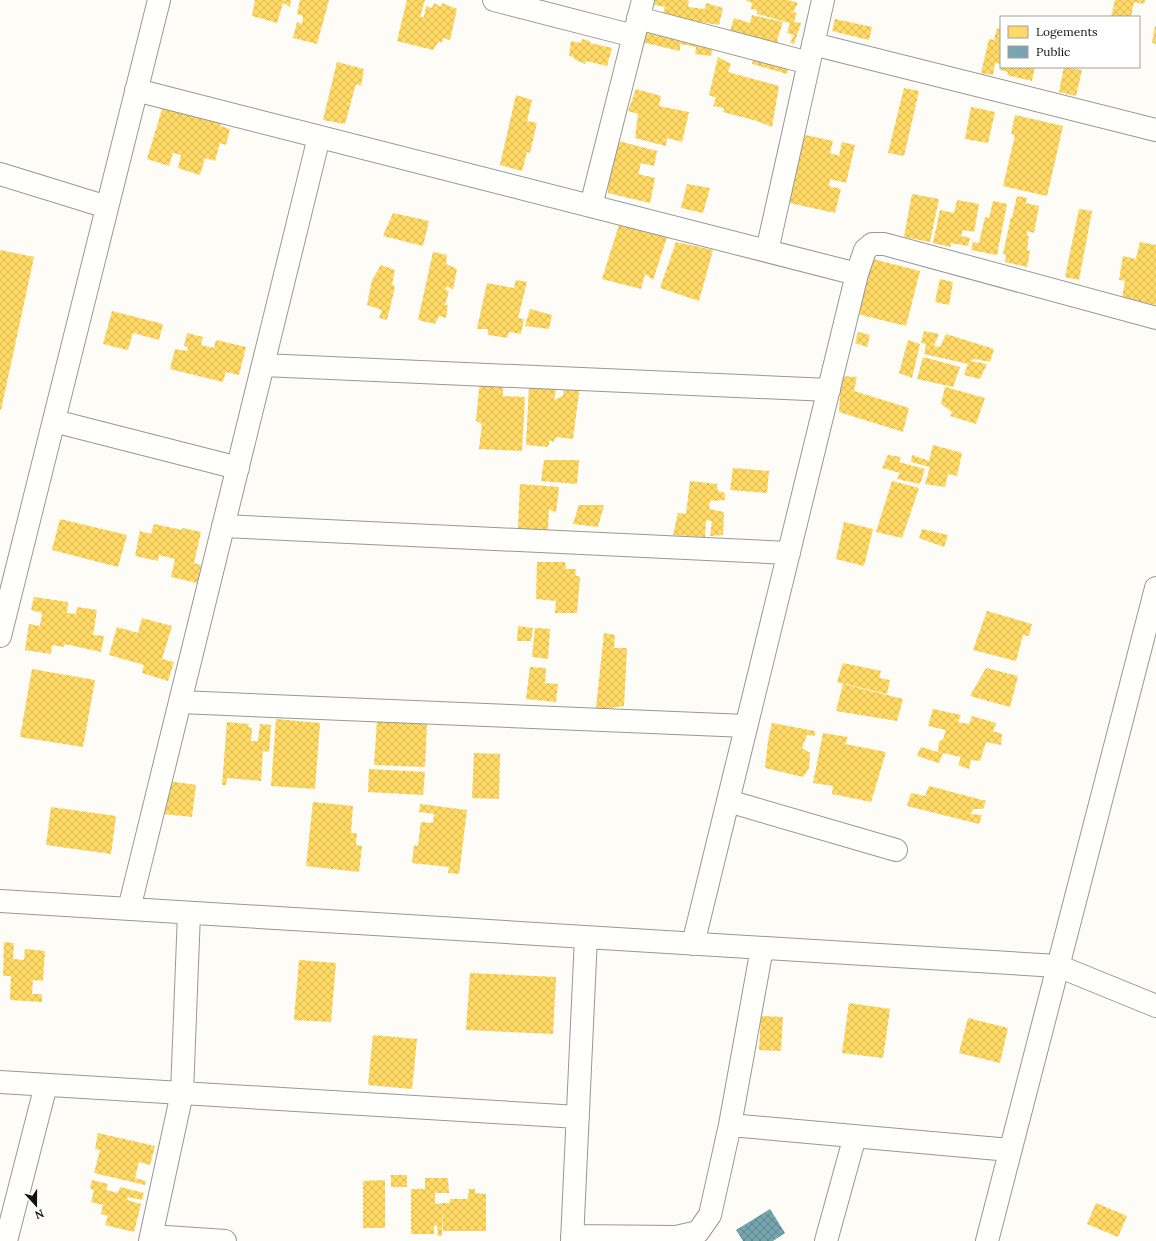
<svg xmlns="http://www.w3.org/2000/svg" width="1156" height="1241" font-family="Lora,serif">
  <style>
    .homes { fill: url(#homes-cross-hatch) }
    .public { fill: url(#public-cross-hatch) }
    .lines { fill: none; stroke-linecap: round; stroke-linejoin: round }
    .minor-casing { stroke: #979795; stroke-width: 24 }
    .minor { stroke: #fffffe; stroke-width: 22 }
  </style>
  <defs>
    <pattern id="homes-cross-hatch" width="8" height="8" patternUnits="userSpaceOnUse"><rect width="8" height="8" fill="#ffd966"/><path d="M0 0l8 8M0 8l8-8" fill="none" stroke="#dab957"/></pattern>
    <pattern id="public-cross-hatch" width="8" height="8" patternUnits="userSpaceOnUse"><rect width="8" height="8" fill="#76a5af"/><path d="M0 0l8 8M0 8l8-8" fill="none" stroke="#5f858d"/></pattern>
  </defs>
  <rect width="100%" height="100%" fill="#fdfcf7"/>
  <path class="homes" d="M255 0H291L290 7 283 3 277 23 252 16Z
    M300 0H329L317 44 293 38 297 22 302 24 303 16 297 14Z
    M407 0H425L420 17H424L426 6 432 8 434 3 441 7 442 3 457 9 450 40 443 38 442 43 439 41 433 50 397 41Z
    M647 0H686L689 1 688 7 705 9 706 3 723 8 719 25 701 22 698 34 715 40 711 56 695 54 696 47 680 44V51L637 41 663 13 665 7 646 3Z
    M745 0H788L798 3 793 12 797 13 794 22 801 23 794 44 790 43 794 35 787 33 790 23 757 14V10L751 9 752 3Z
    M1115 0H1145L1144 4 1134 2 1131 17H1111Z
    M752 15 783 22 777 40 778 42 776 49 790 61 787 74 752 64 754 53 734 50 739 32 730 31 734 18 750 23Z
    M835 19 872 27 869 40 832 31Z
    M1000 24 1001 64 995 63 993 75 981 73 989 39 994 40 997 28 999 29Z
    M1155 26H1156V44L1152 43Z
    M582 39 590 41V43L612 48 607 66 586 61 585 64 574 59V57L569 56 571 41 581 43Z
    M718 57 731 64 728 72 779 86 772 127 757 121 723 112 724 108 713 106 716 98 709 95Z
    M337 62 364 69 361 86 356 84 345 124 323 120Z
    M1000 67H1035L1032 81 1007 75 1008 72 1000 70Z
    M1064 67 1082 70 1076 96 1059 92Z
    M904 88 919 91 904 156 888 153Z
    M636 89 661 96 659 106 689 112 682 142 667 138 666 146 635 138 638 114 628 111Z
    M516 95 532 100 527 121 537 123 530 153 527 152 522 171 500 165Z
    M163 106 221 123 220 126 230 129 226 145 220 143 215 161 205 158 200 175 178 168 181 155 173 153 169 166 147 159Z
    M971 107 995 112 988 143 965 139Z
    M1015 115 1063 126 1047 196 1003 186 1015 135 1011 134Z
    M801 134 833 141 830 153 839 156 842 142 855 145 846 183 830 179 829 186 841 189 835 213 785 202Z
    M618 141 657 151 654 166 641 163 638 174 655 178 650 203 608 193V162L614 163Z
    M687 184 710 188 703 213 681 208Z
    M912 194 939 199 930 242 904 237Z
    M1017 196 1027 198 1026 203 1039 206 1034 233 1027 231V236H1029L1027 250 1030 251 1027 267 1005 262 1006 255 1003 254 1011 217 1012 218Z
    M957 200 979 204 974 232 963 230 961 236 970 238 968 246 951 243V247L933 243 940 210 954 213Z
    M993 201 1007 204 997 255 971 250 973 242 979 243 985 217 989 218Z
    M1079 209 1092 211 1079 280 1065 277Z
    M393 213 429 221 423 246 383 236Z
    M619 225 667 237 653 280 645 274 641 289 602 279Z
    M676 242 713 250 699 301 660 288Z
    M1140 242 1156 245V305L1122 298 1125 281 1119 280 1123 256 1136 259Z
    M0 250 34 257 1 410H0Z
    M433 252 447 255 446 264 457 269 453 290 447 286 445 290 449 291 445 305H448L446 318 439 316 435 324 418 320Z
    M869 258 920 271 906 326 853 313Z
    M381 265 395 270 392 284 395 287 387 320 379 318 382 310 367 305 372 280Z
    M940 279 953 282 949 305 935 302Z
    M516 280 527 282 518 318 524 319 521 334 509 332 507 338 488 335V329H477L487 283 514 288Z
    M530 309 552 315 549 329 525 326Z
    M112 311 163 324 159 340 133 333 128 350 103 344Z
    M924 331 939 334 934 346 940 347 946 334 994 349 990 362 975 359 970 361 987 364 980 379 964 375 968 364 924 354 926 344 921 343Z
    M858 332 870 335 867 347 855 343Z
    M187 333 203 337 201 345 214 348 216 340 246 347 239 375 226 372 223 382 170 369 175 349 187 351 188 347 184 346Z
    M908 340 920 344 912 378 899 373Z
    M923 357 960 367 953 387 917 379Z
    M841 376 857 377 854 391 909 408 903 432 839 412Z
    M480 379 503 380V396L525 397 522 451 479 449 482 424 476 421Z
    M564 384 580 385 573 439 556 437 554 442 550 440 548 447 526 445 529 386H557L554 400 563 396Z
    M945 387 985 398 976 424 950 416 952 412 941 404Z
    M933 445 962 453 957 476 948 474 945 487 925 484 930 467 911 462 912 455 929 461Z
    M888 455 901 457 899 462 925 469 920 484 897 479 900 473 882 468Z
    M544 460H579L577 484 541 481Z
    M733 468 769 471 767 493 730 490Z
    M690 481 717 484 718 491 725 493V500L710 501 709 509 724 512 723 535 710 536 712 521 706 520 705 537 673 535 678 513 686 514Z
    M892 481 919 488 902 538 876 532Z
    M520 484 559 487 556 513 549 509 548 530 518 529Z
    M579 505H604L598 527 573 524Z
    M60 519 127 535 118 567 52 550Z
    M844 522 873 529 864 566 836 559Z
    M154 524 182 530V528L201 532 194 563 201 565 197 583 171 577 175 559 159 555 158 561 135 556 140 531 151 534Z
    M922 529 948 535 944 547 919 538Z
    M537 562H565L566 569H576L575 575 580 577 577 613H555L556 601 536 599Z
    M34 597 68 602 67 613 76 614 77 607 97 610 93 635 104 636 101 652 65 644 64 647 52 645 51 654 25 650 29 624 40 626 42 613 31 610Z
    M987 611 1032 624 1029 636 1023 635 1016 661 973 650Z
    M142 618 172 626 162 659 174 662 168 681 142 673 144 665 109 655 117 627 138 633Z
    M518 626 533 628 531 641H517Z
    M535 628 550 629 548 659 532 657Z
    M604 633 615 635 614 648H627L624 706 604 709 596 708Z
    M843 663 881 671 879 678 890 680 887 694 837 682Z
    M530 667 546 668 545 683 558 684 556 702 526 699Z
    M986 668 1018 676 1010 707 970 696Z
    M32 669 95 680 83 747 20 737Z
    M843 684 903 699 897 721 836 711Z
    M933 709 961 715 958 722 969 724 972 716 996 723 993 731 1002 734 1001 745 986 742 980 761 971 760 969 769 958 765 961 757 943 753 939 763 917 756 921 747 938 752 939 742 943 739 946 730 928 726Z
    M276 719 320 723 315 789 271 786Z
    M377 721 427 724 425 767 374 765Z
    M227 722 249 724 248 727 252 728 251 741H258L260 724 271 725 269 752 263 751 261 781 227 778 226 785H222Z
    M772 723 815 731V736L807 735 802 748 810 753 809 768 803 777 765 768 768 741Z
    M823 733 848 737 845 744 886 752 871 802 832 794 833 786 813 783Z
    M474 753 500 754 499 799 472 798Z
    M369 769 425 772 423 795 368 792Z
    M168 781 196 785 192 817 163 814Z
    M929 786 986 801 983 809H974L970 814 982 815 979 824 907 806 911 793 925 796Z
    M313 802 353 806 351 833H357L356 845 362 846 359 872 306 866Z
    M420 804 467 810 459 874 448 873 449 867 412 863 414 845 418 846 421 822 433 823 434 814 419 812Z
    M51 807 116 816 111 854 46 845Z
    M4 942 14 943 13 959 24 960 25 949 45 951 43 981 33 980 32 994H42V1002L10 1000 11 976H3Z
    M299 960 336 963 331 1022 294 1020Z
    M470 973 556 977 553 1034 466 1030Z
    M849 1003 890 1009 883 1058 842 1053Z
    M761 1016 783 1017 781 1051 759 1050Z
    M968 1018 1008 1028 1000 1063 959 1053Z
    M373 1035 417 1039 412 1089 368 1085Z
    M98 1133 155 1146 150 1165 139 1162 135 1178 146 1181 145 1185 94 1173 100 1150 95 1149Z
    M391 1175H407V1187H391Z
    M425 1178H448L449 1193H435V1204L443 1203 442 1236H438L437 1225 434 1226V1234H411V1189H425Z
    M92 1180 108 1184 106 1190 118 1193 120 1187 144 1193 142 1200 128 1197 127 1200 141 1204 134 1232 105 1225 108 1216 101 1214 103 1205 91 1202 94 1190 90 1188Z
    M385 1180V1228H363V1181Z
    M469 1189H475V1193L486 1194V1231H443V1203H450V1199H468Z
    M1096 1203 1127 1216 1118 1237 1087 1224Z"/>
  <path class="public" d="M770 1209 785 1233 773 1241H743L736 1230Z"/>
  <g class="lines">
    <g class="minor-casing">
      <path id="minor" d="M494 0 634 36
        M638 18 809 63
        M813 44 1156 130
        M136 90 857 274
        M0 174 107 207
        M591 206 643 0
        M767 251 823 0
        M263 365 829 390
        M54 421 238 468
        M223 526 789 553
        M0 636 159 0
        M180 702 746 726
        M728 801 896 850
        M0 901 1058 966 1156 1006
        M129 909 319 137
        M693 944 857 274 865 250 872 244H884L1156 318
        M0 1082 578 1117
        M730 1125 1010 1150
        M151 1236 225 1241
        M572 1236 676 1237 698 1232 710 1215 730 1125 762 948
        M6 1241 46 1085
        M150 1241 182 1093 189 913
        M572 1241 586 937
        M826 1241 855 1136
        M987 1241 1156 588"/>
    </g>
    <use href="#minor" class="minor"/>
  </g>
  <rect x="1000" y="16" width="140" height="52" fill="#ffffff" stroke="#a0a0a0"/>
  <rect x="1008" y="26" width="20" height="12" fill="#ffd966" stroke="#a0a0a0"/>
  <text x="1036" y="36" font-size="12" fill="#111111">Logements</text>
  <rect x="1008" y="46" width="20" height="12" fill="#76a5af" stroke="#a0a0a0"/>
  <text x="1036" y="56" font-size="12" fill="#111111">Public</text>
  <g transform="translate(36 1205) rotate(159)" stroke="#ffffff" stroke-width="3" paint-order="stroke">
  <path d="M0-3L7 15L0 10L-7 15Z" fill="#111111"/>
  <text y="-6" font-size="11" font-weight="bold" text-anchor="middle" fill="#111111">N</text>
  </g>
</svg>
